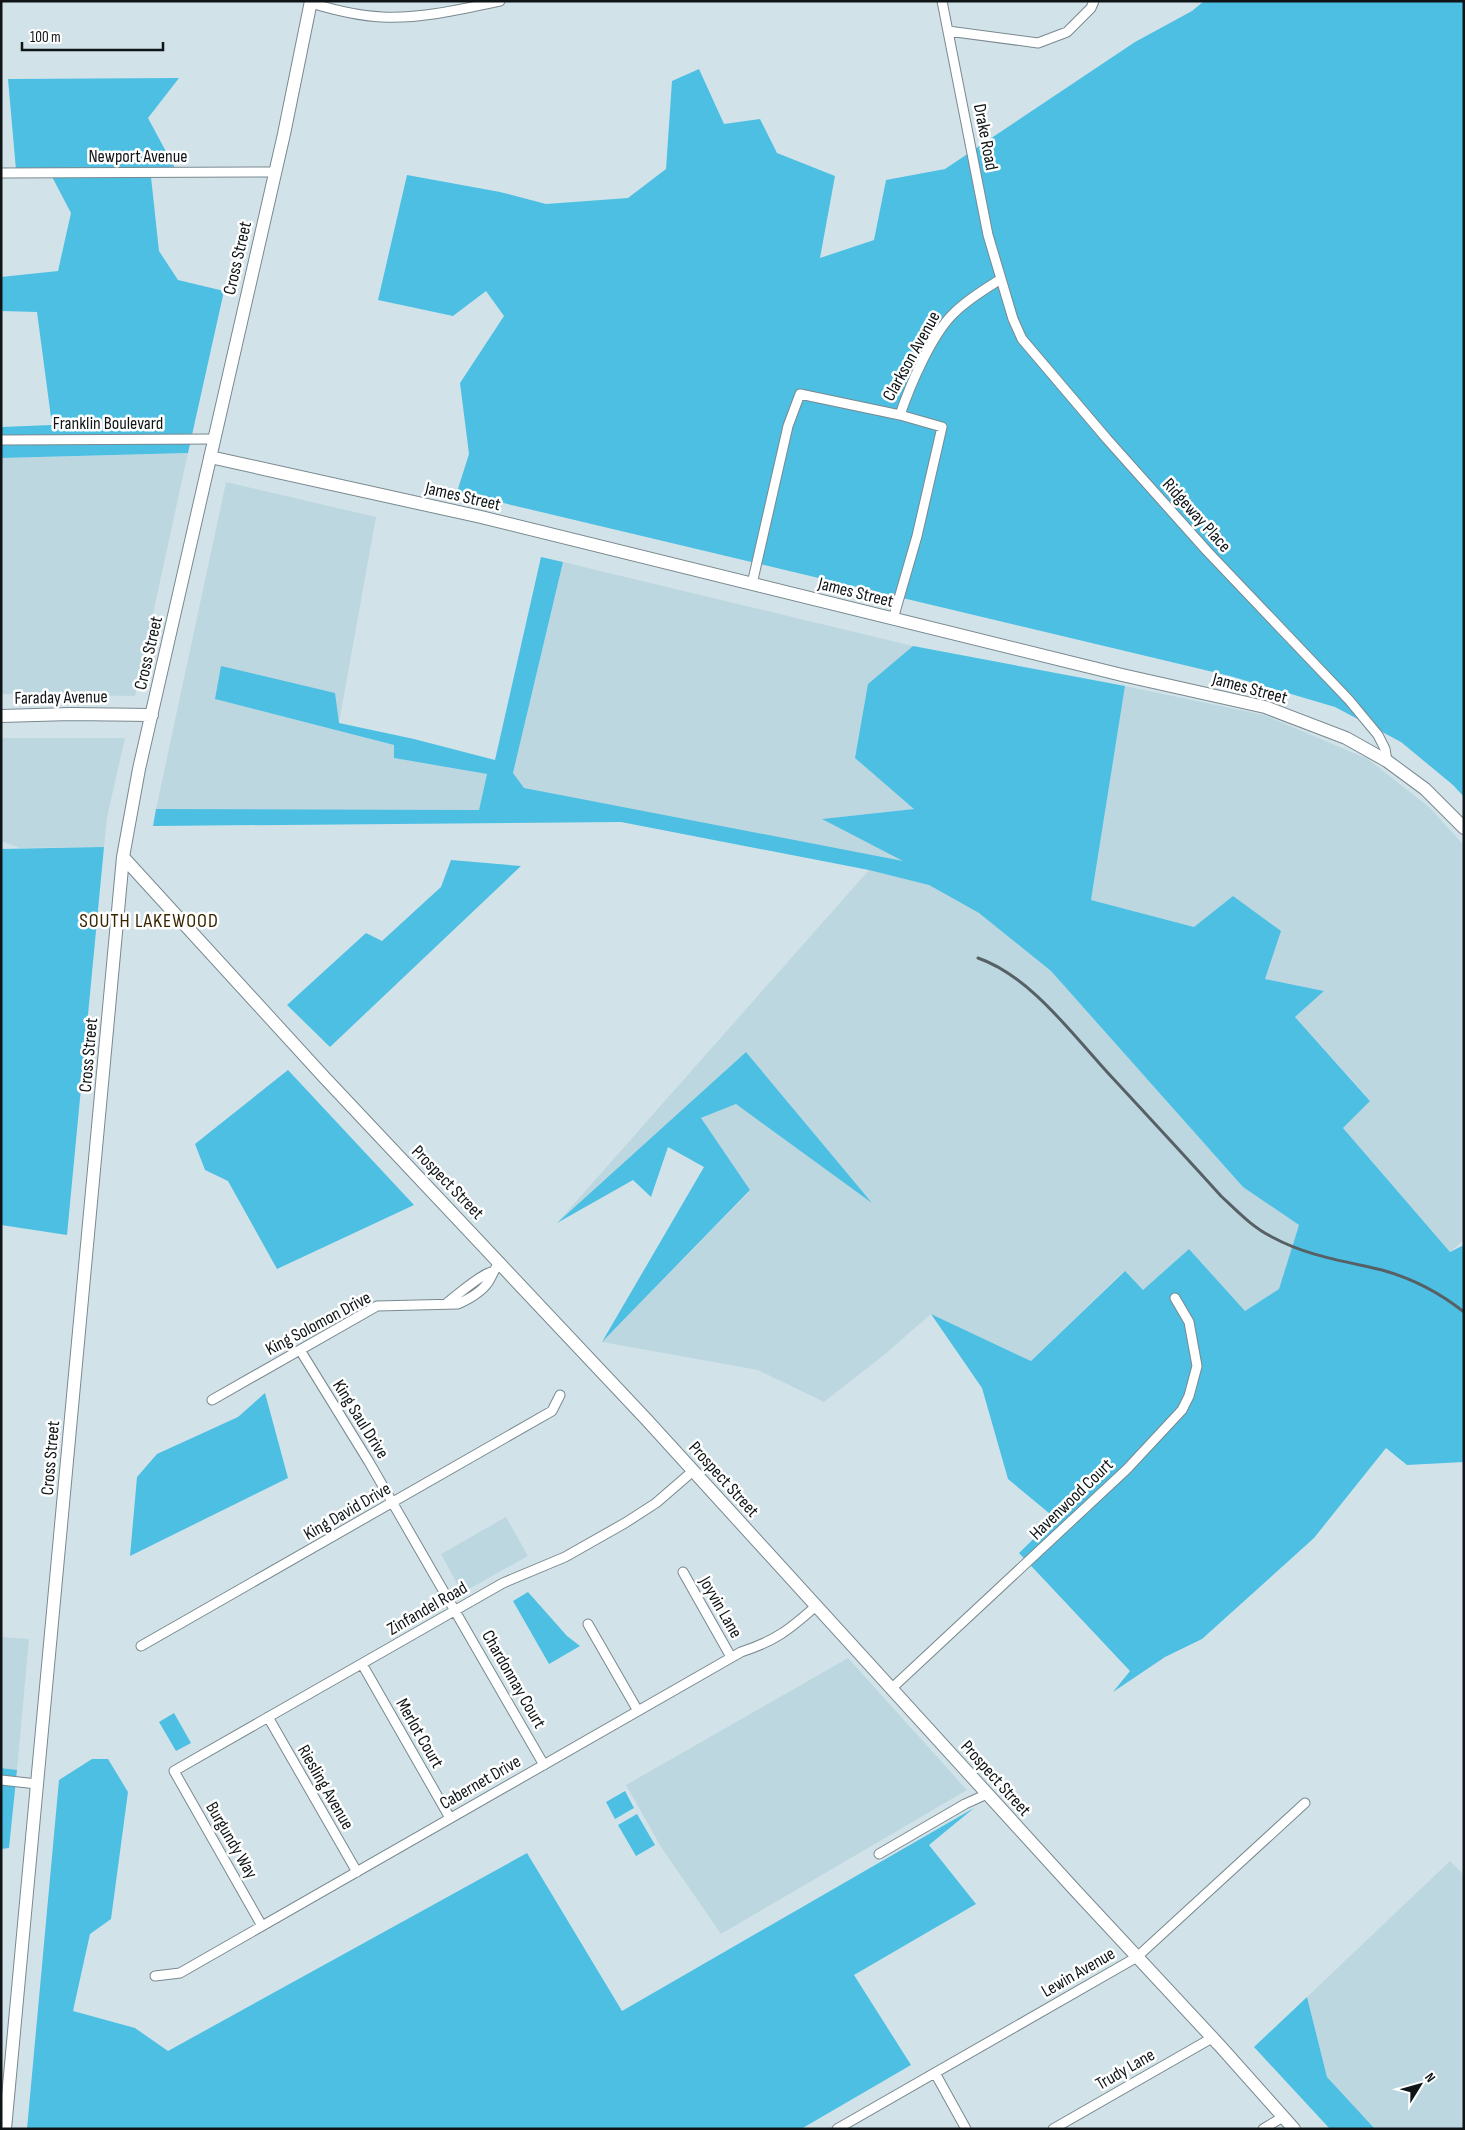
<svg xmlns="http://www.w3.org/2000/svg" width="1465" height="2130" font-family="'Sofia Sans Condensed',sans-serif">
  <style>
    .built { fill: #bdd7e1 }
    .green { fill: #4dbfe3 }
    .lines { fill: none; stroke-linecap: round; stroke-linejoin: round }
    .street-casing { stroke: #79898f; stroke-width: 11 }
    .secondary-casing { stroke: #79898f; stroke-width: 14 }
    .street { stroke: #fff; stroke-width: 9 }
    .secondary { stroke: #fff; stroke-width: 12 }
    .rail { stroke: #576165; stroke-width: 3 }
    .labels { text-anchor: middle; stroke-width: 5; stroke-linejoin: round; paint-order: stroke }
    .street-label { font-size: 18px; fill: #0f1517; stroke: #fff }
    .quarter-label { font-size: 20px; letter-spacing: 1px; fill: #382500; stroke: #fff }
  </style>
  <rect width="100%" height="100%" fill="#d1e3e9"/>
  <path class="built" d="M188 453 135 696 1 694V458Z
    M226 482 376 517 339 723 215 699 394 745V758L487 774 479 810 156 809Z
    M563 562 913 646 868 684 915 809 823 819 905 861 929 885 979 913 1051 971 1243 1187 1299 1225 1279 1289 1245 1311 1189 1249 1143 1290 1124 1271 1031 1361 931 1314 884 1355 824 1402 758 1370 602 1342 750 1191 700 1119 736 1104 870 1201 746 1052 557 1223 869 870 523 788 513 773Z
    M1125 686 1264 715 1368 759 1429 807 1464 845V1240L1450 1252 1343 1128 1370 1100 1295 1017 1324 991 1264 979 1233 896 1194 927 1091 900Z
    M1 738H125L107 818 104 847 20 848 1 841Z
    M506 1517 528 1556 462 1593 441 1554Z
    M1 1637 29 1639 17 1770 1 1768Z
    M848 1658 967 1790 721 1934 661 1847 626 1785Z
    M1450 1861 1464 1875V2129H1375L1327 2077 1307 1997Z"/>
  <path class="green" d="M1204 1H1464V797L1453 785 1401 742 1335 707 1230 676 457 492 469 454 460 383 504 316 486 291 453 316 378 300 407 175 500 192 546 204 628 198 666 169 672 81 699 69 724 124 760 119 777 153 835 176 820 258 874 240 886 180 945 169 1135 42 1192 11Z
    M179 78 148 118 177 172 151 177 159 251 178 280 224 291 188 453 1 458V427L52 425 37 312 1 311V277L58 271 71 213 49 171 16 170 8 79Z
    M541 557 563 562 513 773 524 788 903 861 822 819 914 809 855 758 868 684 913 646 1125 686 1091 900 1194 927 1233 896 1281 931 1265 979 1324 991 1295 1017 1370 1101 1343 1128 1450 1252 1464 1245V1462L1407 1465 1386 1448 1314 1538 1202 1639 1165 1657 1113 1692 1130 1671 1019 1553 1055 1518 1008 1479 982 1388 931 1314 1031 1361 1125 1271 1143 1290 1189 1249 1245 1311 1279 1289 1299 1225 1243 1187 1051 971 979 913 929 885 869 870 621 822 153 826 156 809 479 810 487 774 394 758V745L215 699 221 666 335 693 339 723 414 739 495 760Z
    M104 847 67 1235 1 1225V849Z
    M451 860 521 866 330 1047 287 1005 366 933 382 941 441 887Z
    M746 1052 872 1203 736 1104 701 1118 750 1190 602 1342 704 1167 668 1147 651 1197 633 1180 557 1223Z
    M288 1070 414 1205 277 1269 228 1181 205 1170 195 1144Z
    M265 1393 288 1478 130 1556 137 1477 157 1454 238 1417Z
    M528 1592 567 1636 580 1646 549 1664 513 1601Z
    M174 1713 191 1743 176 1751 159 1722Z
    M92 1759H108L128 1792 111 1919 90 1934 73 2011 135 2028 168 2051 527 1853 622 2011 974 1808 929 1845 976 1904 854 1975 911 2065 801 2129H27L59 1780Z
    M1 1768 17 1770 9 1848 1 1849Z
    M625 1791 634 1808 615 1819 606 1802Z
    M637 1814 655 1845 636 1856 618 1825Z
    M1307 1997 1327 2077 1375 2129H1330L1254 2047Z"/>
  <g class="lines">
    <g class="street-casing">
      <path id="street" d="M942 1 988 235 1013 319 1022 339 1107 439 1207 551 1349 700 1378 735 1385 749 1387 761
        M311 3C334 10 358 16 382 17 421 19 462 9 500 1
        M948 31 1038 43 1067 32 1091 8 1094 1
        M1 173 274 172
        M1 440 214 439
        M752 584 788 426 800 394 900 415C910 385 932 334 954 313 968 299 985 289 1001 279
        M893 619 917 536 942 427 900 415
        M447 1303C457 1295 481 1274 492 1272
        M300 1350 369 1462 544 1765
        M212 1400 377 1306 458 1304C469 1299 484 1291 490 1279 494 1272 494 1269 500 1262
        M683 1572 731 1657
        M588 1624 638 1711
        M141 1646 552 1411 560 1395
        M362 1664 450 1818
        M891 1689 1127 1469 1182 1410 1189 1396 1197 1366 1189 1322 1175 1298
        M268 1717 357 1872
        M1 1780 37 1784
        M879 1854 965 1804 987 1794
        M262 1926 174 1771 503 1583 565 1557 625 1523 656 1503 693 1471
        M155 1976 180 1973 741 1652C775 1641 789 1630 816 1606
        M935 2073 966 2129
        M837 2129 1137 1957 1305 1803
        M1053 2129 1212 2038
        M1263 2129 1283 2117"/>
    </g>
    <g class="secondary-casing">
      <path id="secondary" d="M210 457 481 517 1122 675 1265 707 1346 738 1387 761 1425 789 1464 828
        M1 716 71 714 152 715
        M123 857 324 1077 646 1419 1074 1889 1221 2047 1294 2129
        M5 2129 123 857 139 769 284 134 311 1"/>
    </g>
    <use href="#street" class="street"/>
    <use href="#secondary" class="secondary"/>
    <path class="rail" d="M978 958C1030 976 1072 1034 1108 1073 1146 1114 1184 1155 1221 1196 1237 1211 1252 1227 1272 1237 1307 1256 1344 1261 1382 1270 1411 1278 1440 1293 1464 1312"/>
  </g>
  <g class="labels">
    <g class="street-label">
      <text transform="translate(986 137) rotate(79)" y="6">Drake Road</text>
      <text x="138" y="162">Newport Avenue</text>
      <text transform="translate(237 258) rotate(-77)" y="6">Cross Street</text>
      <text transform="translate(911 356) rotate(-61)" y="6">Clarkson Avenue</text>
      <text x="108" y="429">Franklin Boulevard</text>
      <text transform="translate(463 496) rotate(13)" y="6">James Street</text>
      <text transform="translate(1197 515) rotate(48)" y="6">Ridgeway Place</text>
      <text transform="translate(856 592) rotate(14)" y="6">James Street</text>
      <text transform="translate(148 653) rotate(-77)" y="6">Cross Street</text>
      <text transform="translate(1250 688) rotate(15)" y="6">James Street</text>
      <text transform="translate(61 697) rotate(-1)" y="6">Faraday Avenue</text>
      <text transform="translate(88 1055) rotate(-85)" y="6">Cross Street</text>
      <text transform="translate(448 1182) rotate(46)" y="6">Prospect Street</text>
      <text transform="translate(318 1323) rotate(-28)" y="6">King Solomon Drive</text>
      <text transform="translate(361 1419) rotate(58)" y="6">King Saul Drive</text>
      <text transform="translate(50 1458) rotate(-85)" y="6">Cross Street</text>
      <text transform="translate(724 1479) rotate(48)" y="6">Prospect Street</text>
      <text transform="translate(1071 1499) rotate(-44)" y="6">Havenwood Court</text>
      <text transform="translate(347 1511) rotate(-30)" y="6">King David Drive</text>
      <text transform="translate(721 1607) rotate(60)" y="6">Joyvin Lane</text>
      <text transform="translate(427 1608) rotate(-30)" y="6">Zinfandel Road</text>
      <text transform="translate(514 1679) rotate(60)" y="6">Chardonnay Court</text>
      <text transform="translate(420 1733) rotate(60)" y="6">Merlot Court</text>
      <text transform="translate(996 1778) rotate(48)" y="6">Prospect Street</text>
      <text transform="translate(480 1782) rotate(-30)" y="6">Cabernet Drive</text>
      <text transform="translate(326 1787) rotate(60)" y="6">Riesling Avenue</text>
      <text transform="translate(232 1840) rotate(60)" y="6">Burgundy Way</text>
      <text transform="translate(1078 1972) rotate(-30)" y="6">Lewin Avenue</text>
      <text transform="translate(1125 2069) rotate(-30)" y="6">Trudy Lane</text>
    </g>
    <g class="quarter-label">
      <text x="149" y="927">SOUTH LAKEWOOD</text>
    </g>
  </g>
  <rect width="1465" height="2130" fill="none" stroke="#0f1517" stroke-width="5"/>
  <g transform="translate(1420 2085) rotate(53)" stroke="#ffffff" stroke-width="4" paint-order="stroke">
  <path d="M0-4L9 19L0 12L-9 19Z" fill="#0f1517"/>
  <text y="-8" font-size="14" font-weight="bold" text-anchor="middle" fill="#0f1517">N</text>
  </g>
  <path d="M22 42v8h141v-8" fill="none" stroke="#0f1517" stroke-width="2.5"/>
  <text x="30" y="42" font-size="15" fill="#0f1517" stroke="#ffffff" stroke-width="4" paint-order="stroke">100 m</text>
</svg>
